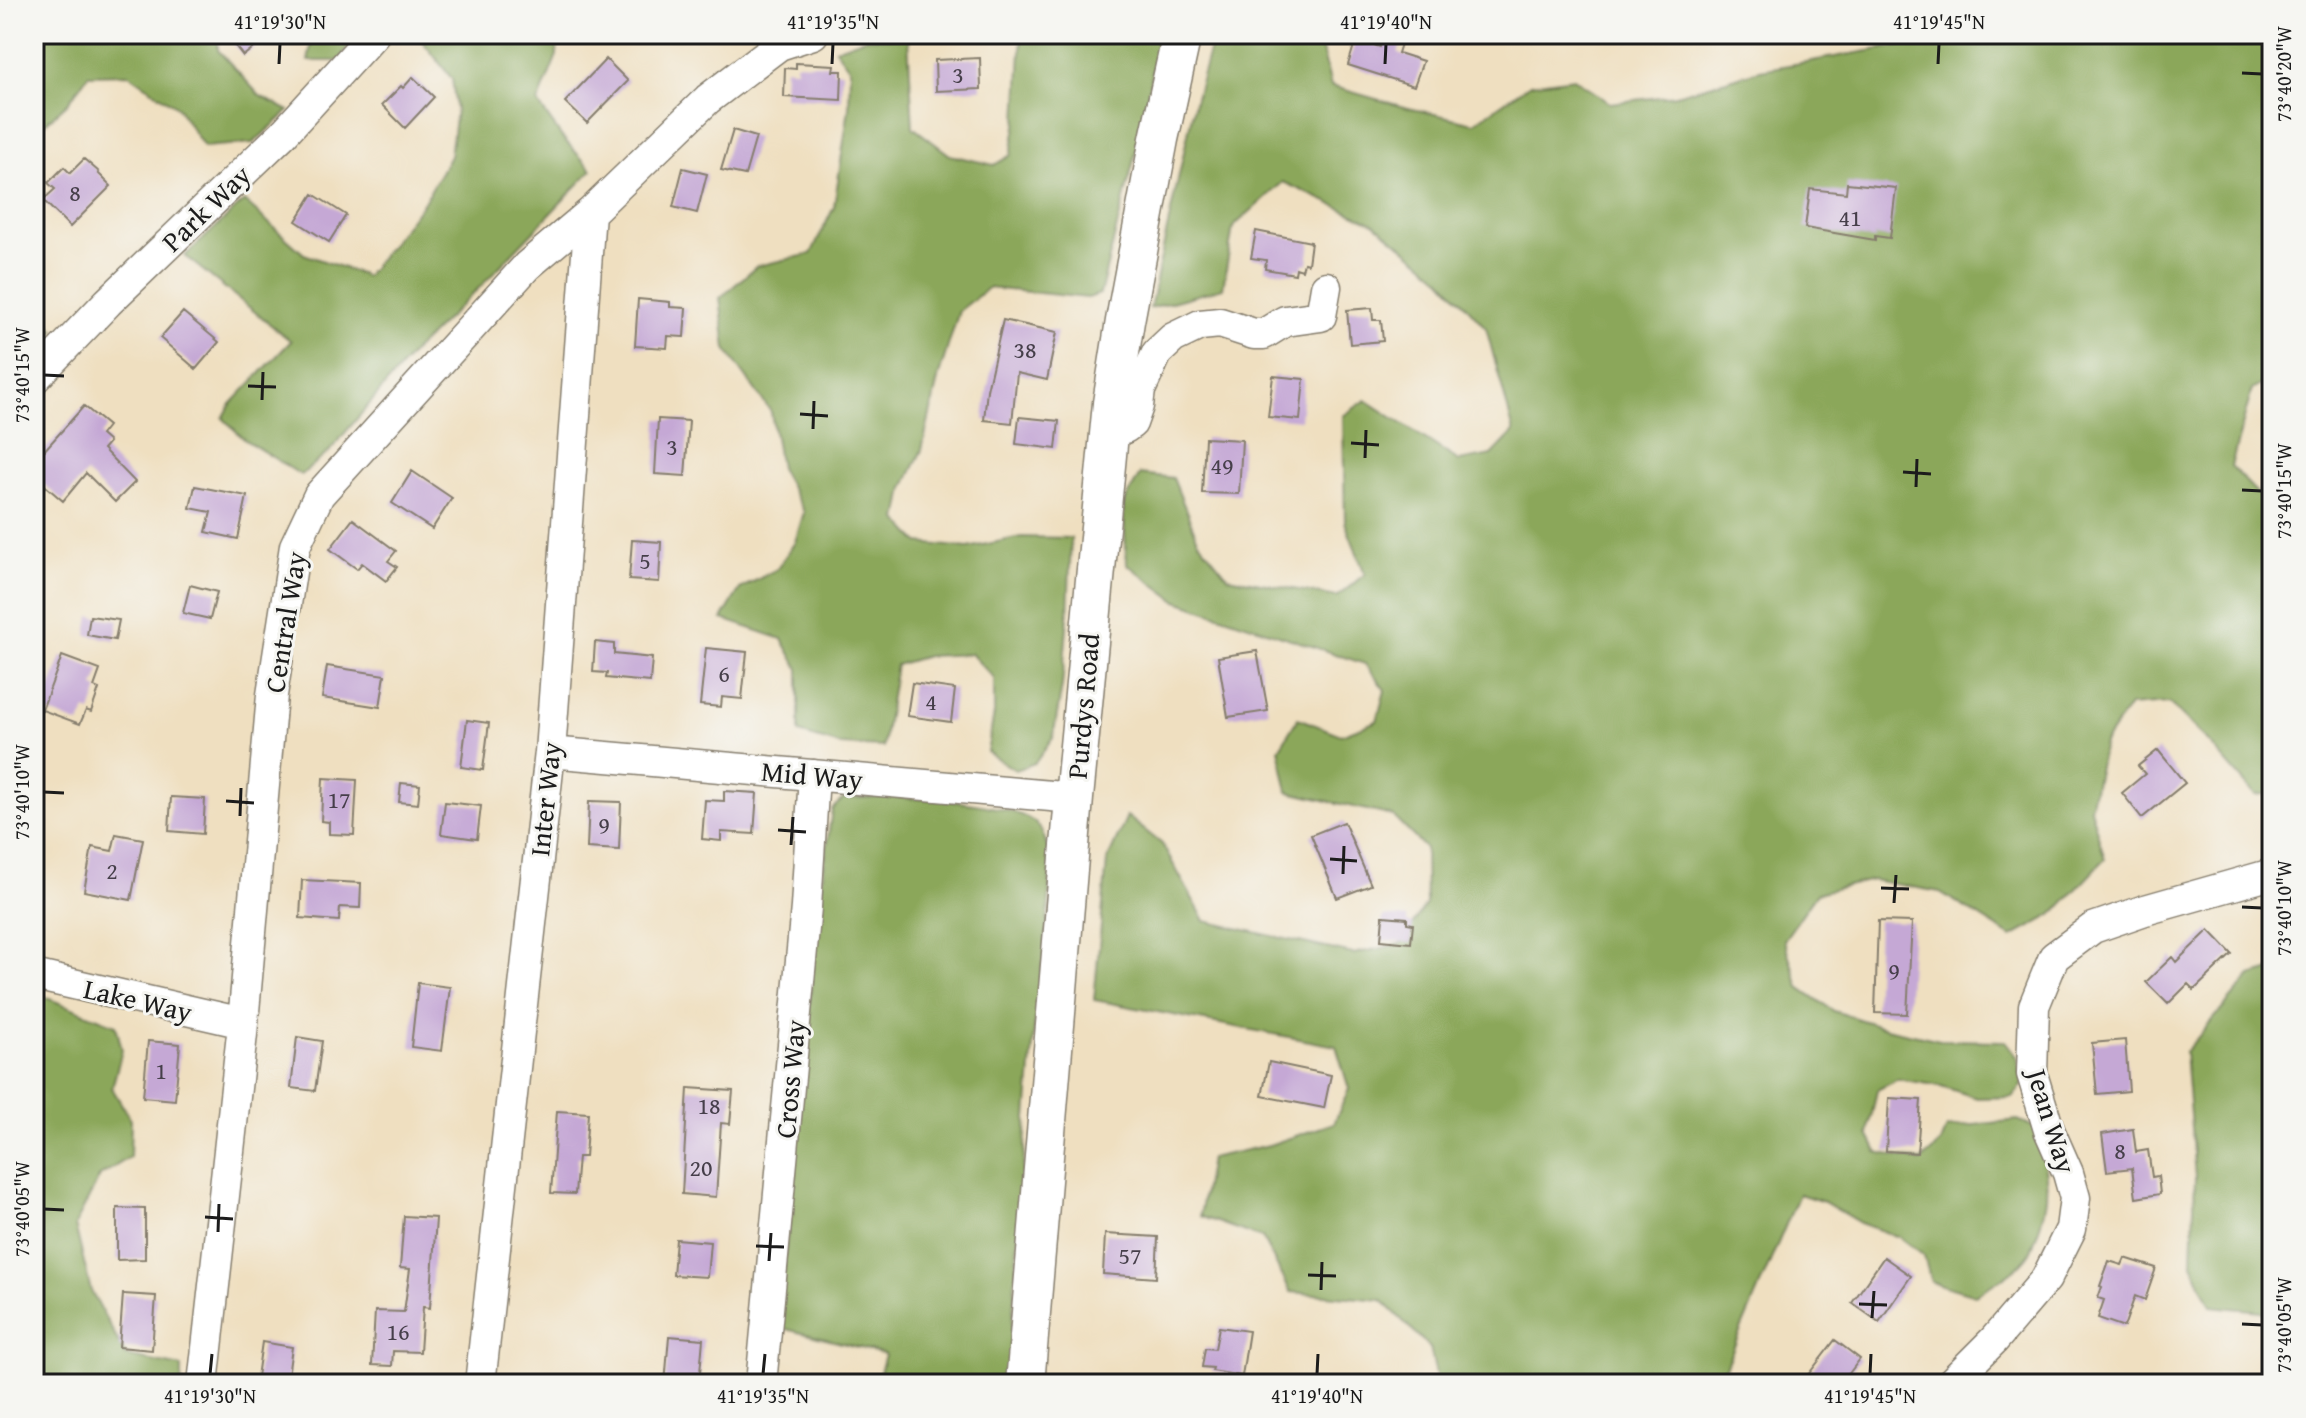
<svg xmlns="http://www.w3.org/2000/svg" width="2306" height="1418" font-family="'Gentium Book Plus',serif">
  <style>
    .forest { fill: #8ba75a; stroke: #54623b; stroke-width: 2 }
    .building { fill: #c5a8d5 }
    .lines { fill: none; stroke-linecap: round; stroke-linejoin: round }
    .minor-casing { stroke: #867e6e; stroke-width: 33 }
    .major-casing { stroke: #867e6e; stroke-width: 41 }
    .minor { stroke: #fff; stroke-width: 30 }
    .major { stroke: #fff; stroke-width: 38 }
    .ticks { fill: none; stroke: #1c1c1c; stroke-width: 3 }
    .labels { text-anchor: middle; stroke-width: 6; stroke-linejoin: round; paint-order: stroke }
    .number-label { font-size: 24px; fill: #463f4a }
    .street-label { font-size: 28px; fill: #1c1c1c; stroke: #f6f6f2 }
    .neatline { fill: none; stroke: #1c1c1c; stroke-width: 3 }
    .ticks-label { font-size: 20px; text-anchor: middle; fill: #1c1c1c }
  </style>
  <rect width="100%" height="100%" fill="#f6f6f2"/>
  <filter id="ink" filterUnits="userSpaceOnUse"><feTurbulence type="fractalNoise" baseFrequency=".0125" numOctaves="2"/><feDisplacementMap in="SourceGraphic" scale="16" xChannelSelector="R" yChannelSelector="G"/><feConvolveMatrix kernelMatrix="1 2 1 2 8 2 1 2 1" color-interpolation-filters="sRGB"/></filter>
  <filter id="wash" filterUnits="userSpaceOnUse"><feTurbulence type="fractalNoise" baseFrequency=".006" numOctaves="4" result="noise"/><feDisplacementMap in="SourceGraphic" scale="32" xChannelSelector="R" yChannelSelector="G"/><feGaussianBlur stdDeviation="1.8" result="paint"/><feColorMatrix in="noise" values="0 0 0 0 0 0 0 0 0 0 0 0 0 0 0 0 0 1.4 0 .05"/><feComposite in="paint" operator="in"/></filter>
  <g filter="url(#wash)">
    <rect width="100%" height="100%" fill="#efdfc0"/>
    <path class="forest" d="M34 34H218V50L260 96 289 111 253 143 204 147 177 107 129 74 88 75 68 103 34 133Z
      M313 34H356L339 61H308Z
      M417 34H558L557 55 538 103 562 137 592 170 483 284 415 350 328 453 301 475 245 440 223 418 231 404 291 341 185 256 244 201 304 254 366 276 424 202 450 156 456 110 452 79Z
      M1022 34H1160L1156 49 1140 136 1100 294 1088 298 988 288 959 311 939 375 922 450 904 488 898 520 919 543 968 548 1021 537 1071 538 1068 616 1062 686 1053 738 1035 763 1015 770 987 752 994 714V678L971 654 927 656 896 665 883 747 840 745 799 733V669L782 639 722 619 740 589 777 569 795 542 804 512 780 468 771 412 726 349 720 298 757 266 811 254 834 207 849 108 850 69 835 49 865 38H908L913 127 950 155 994 165 1011 155 1017 120Z
      M1214 34H1318L1331 86 1404 107 1474 123 1530 84 1574 78 1610 103 1676 95 1760 70 1943 38 1953 34H2272V378L2252 390 2231 466 2272 509V793L2255 795 2205 738 2169 703 2129 706 2104 743 2090 808 2105 859 2052 915 2012 937 1940 892 1872 880 1817 893 1784 940 1799 987 1834 1011 1886 1028 1940 1040 2005 1041 2018 1058 2023 1084 2013 1097 1977 1098 1941 1086 1898 1079 1877 1090 1868 1134 1877 1152 1921 1161 1941 1143 1947 1128 2018 1120 2036 1128C2047 1171 2053 1194 2036 1237 2034 1242 2032 1250 2029 1254 2018 1271 1991 1285 1975 1295L1931 1282 1924 1256 1899 1237 1860 1223 1824 1202 1799 1194 1718 1384H1438L1430 1348 1382 1300 1291 1292 1262 1238 1200 1216 1210 1158 1269 1145 1334 1123 1349 1089 1336 1046 1094 1000 1107 861 1127 816 1162 844 1205 921 1353 954 1400 944 1426 904 1425 848 1393 816 1288 792 1279 749 1298 718 1341 735 1377 721 1385 690 1365 664 1177 601 1127 564 1123 505 1140 474 1173 478 1198 540 1228 577 1337 597 1365 574 1345 522 1343 416 1366 400 1459 461 1492 455 1514 432 1486 328 1442 279 1374 223 1283 182 1233 227 1223 288 1150 308 1195 101Z
      M34 310 55 330 34 353Z
      M881 797C913 798 1020 801 1039 827 1044 834 1048 848 1049 856 1053 914 1039 974 1034 1032 1024 1149 1016 1267 1008 1384H877L885 1354 778 1327 820 896 832 809 843 799Z
      M2272 970V1323L2262 1311 2211 1306 2192 1263 2195 1178 2185 1052 2251 976Z
      M34 993 116 1025 122 1050 112 1088 131 1120 130 1157 100 1176 75 1225 91 1291 126 1356 182 1367V1384H34Z"/>
    <g id="blocks">
      <path class="building" d="M226 34H271L243 56Z
        M1384 34H1404L1398 53 1423 61 1414 86 1348 65 1356 39 1380 47Z
        M980 58 981 89 936 91 935 60Z
        M606 59 628 81 587 123 565 102Z
        M796 63 834 65 833 71H842L841 100 784 97 785 68 796 69Z
        M413 77 434 97 405 128 382 105 401 86 403 88Z
        M733 130 756 137 745 175 721 170Z
        M84 159 99 172 98 173 111 186 70 227 43 200 55 189 48 183 64 167 70 173Z
        M683 168 707 174 697 213 673 207Z
        M1847 183 1896 188 1890 238 1875 236V240L1805 228 1810 189 1846 193Z
        M313 194 346 215 329 242 296 221Z
        M1256 231 1311 242 1308 264 1304 263 1302 270 1296 268 1295 274 1265 269 1266 260 1251 258Z
        M638 299 670 302V307L686 308 684 337 668 336 667 348 635 346Z
        M1372 308 1373 320H1381L1383 341 1350 344 1347 310Z
        M183 312 219 342 196 369 160 338Z
        M1003 320 1057 332 1047 380 1017 373 1012 423 984 420 987 390Z
        M1273 376 1304 379 1300 420 1268 417Z
        M84 406 108 426 101 435 109 442 103 449 135 482 115 502 86 473 63 501 34 476V462Z
        M1019 417 1059 421 1056 449 1016 444Z
        M658 419 689 421 685 476 655 474Z
        M1205 438 1242 440 1239 494 1202 493Z
        M412 471 452 498 432 529 392 503Z
        M195 486 247 496 238 539 206 532 211 512 190 508Z
        M353 519 396 551 388 561 397 567 386 581 362 563 357 569 330 549Z
        M632 540 661 542 659 582 629 580Z
        M190 585 217 592 210 619 183 613Z
        M90 616 119 620 115 640 87 635Z
        M595 642 614 644V654L652 658 650 682 606 678 607 673 593 672Z
        M706 648 747 652 742 699 722 697 721 707 700 705Z
        M1257 651 1268 711 1228 717 1218 657Z
        M62 656 100 670 94 687 99 689 91 712 86 710 80 724 42 710Z
        M327 666 385 675 380 707 322 698Z
        M912 683 955 689 951 722 907 716Z
        M467 720 489 723 483 770 461 767Z
        M2158 750 2185 783 2142 818 2122 793 2145 774 2138 766Z
        M323 778 357 780 354 835 329 834V822L321 821Z
        M401 783 420 785 418 804 399 802Z
        M724 791 757 793 754 834 721 832V841L702 839 705 800 724 801Z
        M171 797 205 799 203 834 169 831Z
        M589 801 621 802 619 850 587 848Z
        M445 802 481 806 477 839 441 834Z
        M1344 822 1371 885 1337 898 1311 835Z
        M116 834 143 839 131 900 84 891 92 847 112 851Z
        M302 880 361 883 360 908 340 907 339 921 300 918Z
        M1383 916 1407 918V923L1413 924 1411 943 1381 940Z
        M1878 921 1912 922 1907 1014 1875 1013Z
        M2209 930 2232 954 2194 990 2188 984 2168 1004 2146 982 2172 957 2176 962Z
        M418 983 450 987 442 1051 411 1047Z
        M297 1037 322 1041 315 1091 291 1088Z
        M2125 1040 2129 1091 2097 1094 2092 1043Z
        M148 1041 180 1044 175 1100 143 1097Z
        M1269 1062 1331 1075 1324 1108 1262 1096Z
        M688 1088 733 1091 730 1124 721 1123 716 1197 682 1194Z
        M1889 1098 1921 1100 1917 1153 1886 1151Z
        M557 1111 588 1113 585 1157H578L575 1194 551 1193Z
        M2133 1129 2136 1152 2148 1150 2152 1177 2158 1176 2160 1194 2136 1198 2132 1168 2107 1171 2102 1134Z
        M117 1208 145 1209V1259L117 1260Z
        M404 1216 436 1218 430 1308 423 1307 420 1352 393 1351 392 1366 372 1365 375 1311 404 1312 410 1269 400 1268Z
        M1105 1234 1158 1237 1156 1278 1103 1274Z
        M676 1239 710 1242 707 1277 673 1275Z
        M1884 1257 1911 1276 1879 1322 1852 1303Z
        M2125 1258 2156 1268 2145 1300 2135 1296 2124 1327 2098 1318 2104 1300 2098 1298 2102 1287 2100 1286 2109 1261 2122 1265Z
        M123 1294 156 1296 152 1350 119 1347Z
        M1219 1327 1249 1331 1242 1376 1212 1371 1213 1368 1202 1367 1205 1348 1215 1349Z
        M669 1336 703 1339 699 1384H665Z
        M1835 1340 1860 1359 1841 1384H1801Z
        M262 1342 292 1347 287 1384H256Z"/>
    </g>
  </g>
  <g filter="url(#ink)">
    <use href="#blocks" fill-opacity="0" stroke="#867e6e" stroke-width="2"/>
    <g class="lines">
      <g class="minor-casing">
        <path id="minor" d="M34 379 108 302 283 134 374 34
          M1110 426 1125 428 1132 423 1138 406 1140 390 1157 353 1173 338 1200 325 1220 323 1254 334H1264L1285 321 1321 316 1326 287
          M550 752 1074 798
          M34 975 243 1023
          M203 1384 242 1034 272 695 295 546 319 495 527 266 590 213 708 99 779 45 813 34
          M480 1384 550 752 590 213
          M761 1384 806 907 814 775
          M1950 1384 1994 1340 2046 1279 2071 1229 2075 1198 2068 1173 2049 1130 2032 1074 2034 1006 2054 957 2093 928 2145 910 2272 874"/>
      </g>
      <g class="major-casing">
        <path id="major" d="M1025 1384 1074 798 1112 403 1125 321 1159 139 1182 34"/>
      </g>
      <use href="#minor" class="minor"/>
      <use href="#major" class="major"/>
    </g>
  </g>
  <path class="ticks" d="M279 64 280 44M832 64 833 44M1385 64 1386 44M1938 64 1939 44M2242 73 2262 74M44 375 64 376M248 386 276 387M262 400 263 372M800 414 828 416M813 429 814 401M1351 443 1379 445M1365 458 1366 430M1903 472 1931 474M1916 487 1917 459M2242 490 2262 491M44 792 64 793M226 801 254 803M240 816 241 788M778 830 806 832M791 845 793 817M1330 859 1357 861M1343 874 1344 846M1881 888 1909 889M1894 903 1896 875M2242 907 2262 908M44 1209 64 1210M205 1217 233 1219M218 1232 219 1204M756 1246 784 1247M769 1261 771 1233M1308 1275 1336 1276M1321 1290 1322 1262M1859 1304 1887 1305M1872 1318 1874 1291M2242 1324 2262 1325M210 1374 212 1354M763 1374 765 1354M1317 1374 1318 1354M1870 1374 1871 1354"/>
  <g class="labels">
    <g class="number-label">
      <text x="958" y="83">3</text>
      <text x="75" y="201">8</text>
      <text x="1850" y="226">41</text>
      <text x="1025" y="358">38</text>
      <text x="672" y="455">3</text>
      <text x="1222" y="474">49</text>
      <text x="645" y="569">5</text>
      <text x="724" y="682">6</text>
      <text x="931" y="710">4</text>
      <text x="339" y="808">17</text>
      <text x="604" y="833">9</text>
      <text x="112" y="879">2</text>
      <text x="1894" y="979">9</text>
      <text x="161" y="1079">1</text>
      <text x="709" y="1114">18</text>
      <text x="2120" y="1159">8</text>
      <text x="701" y="1176">20</text>
      <text x="1130" y="1264">57</text>
      <text x="398" y="1340">16</text>
    </g>
    <g class="street-label">
      <text transform="translate(206 208) rotate(-44)" y="10">Park Way</text>
      <text transform="translate(285 622) rotate(-81)" y="10">Central Way</text>
      <text transform="translate(1083 706) rotate(-85)" y="10">Purdys Road</text>
      <text transform="translate(812 775) rotate(5)" y="10">Mid Way</text>
      <text transform="translate(545 799) rotate(-84)" y="10">Inter Way</text>
      <text transform="translate(138 1000) rotate(13)" y="10">Lake Way</text>
      <text transform="translate(790 1079) rotate(-85)" y="10">Cross Way</text>
      <text transform="translate(2052 1121) rotate(73)" y="10">Jean Way</text>
    </g>
  </g>
  <rect width="2306" height="1418" fill="none" stroke="#f6f6f2" stroke-width="88"/>
  <rect x="44" y="44" width="2218" height="1330" class="neatline"/>
  <g class="ticks-label">
    <text x="280" y="29">41°19'30"N</text>
    <text x="833" y="29">41°19'35"N</text>
    <text x="1386" y="29">41°19'40"N</text>
    <text x="1939" y="29">41°19'45"N</text>
    <text transform="translate(2284 74) rotate(-90)" y="7">73°40'20"W</text>
    <text transform="translate(22 375) rotate(-90)" y="7">73°40'15"W</text>
    <text transform="translate(2284 491) rotate(-90)" y="7">73°40'15"W</text>
    <text transform="translate(22 792) rotate(-90)" y="7">73°40'10"W</text>
    <text transform="translate(2284 908) rotate(-90)" y="7">73°40'10"W</text>
    <text transform="translate(22 1209) rotate(-90)" y="7">73°40'05"W</text>
    <text transform="translate(2284 1325) rotate(-90)" y="7">73°40'05"W</text>
    <text x="210" y="1403">41°19'30"N</text>
    <text x="763" y="1403">41°19'35"N</text>
    <text x="1317" y="1403">41°19'40"N</text>
    <text x="1870" y="1403">41°19'45"N</text>
  </g>
</svg>
